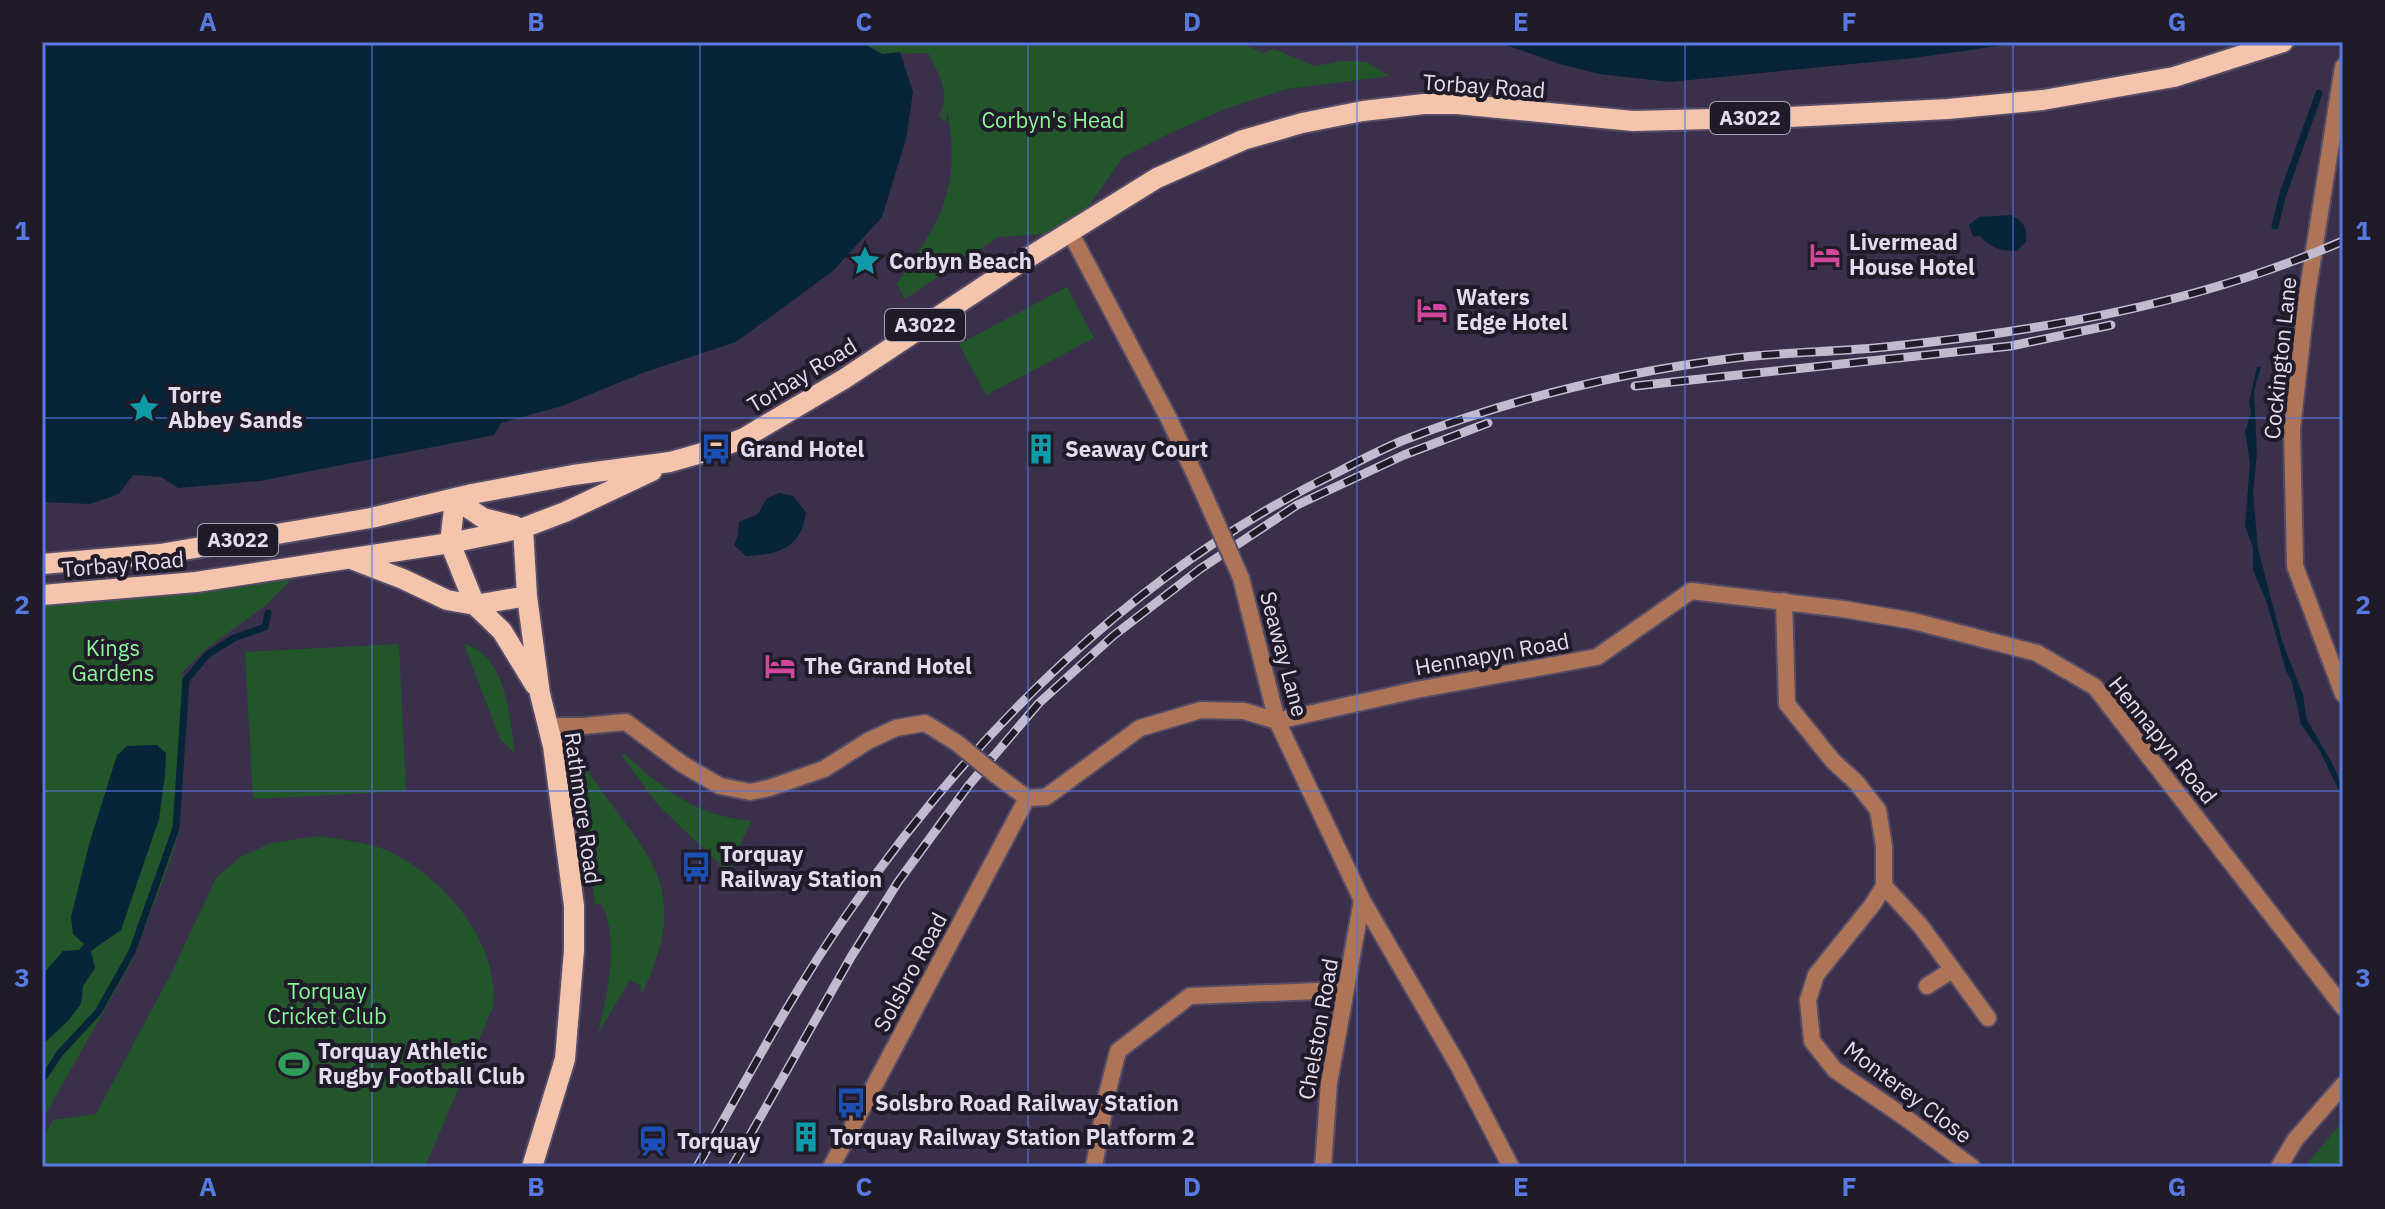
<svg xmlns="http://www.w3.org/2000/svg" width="2385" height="1209" font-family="'IBM Plex Sans',sans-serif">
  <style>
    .green { fill: #23552b }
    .water { fill: #072438 }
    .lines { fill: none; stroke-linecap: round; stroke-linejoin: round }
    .stream { stroke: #072438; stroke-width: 7 }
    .minor-casing { stroke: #564c66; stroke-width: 20 }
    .tertiary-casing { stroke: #564c66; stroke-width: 20 }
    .primary-casing { stroke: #564c66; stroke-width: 24 }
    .minor { stroke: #ad7457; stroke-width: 16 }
    .tertiary { stroke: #ad7457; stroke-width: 16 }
    .primary { stroke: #f4c4ad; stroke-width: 20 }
    .rail-casing { stroke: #c2bace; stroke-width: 9 }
    .rail { stroke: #201b28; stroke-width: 6; stroke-dasharray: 18; stroke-linecap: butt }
    .minor-bridge-casing { stroke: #564c66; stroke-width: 20; stroke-linecap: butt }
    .minor-bridge { stroke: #ad7457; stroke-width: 16 }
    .grid { fill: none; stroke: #5879df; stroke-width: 2; stroke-opacity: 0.55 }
    .labels { text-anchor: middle; stroke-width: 8; stroke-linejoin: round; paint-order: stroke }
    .shield { fill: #201b28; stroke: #a8a2b3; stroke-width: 2 }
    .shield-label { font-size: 20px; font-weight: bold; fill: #e3dcee }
    .street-label { font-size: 22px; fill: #e3dcee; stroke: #201b28 }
    .park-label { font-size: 22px; fill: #8df59b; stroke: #201b28 }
    .poi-label { font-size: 22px; font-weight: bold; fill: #e3dcee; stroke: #201b28; text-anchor: start }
    .neatline { fill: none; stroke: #5879df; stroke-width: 3 }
    .grid-label { font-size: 26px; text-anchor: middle; font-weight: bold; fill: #5879df }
  </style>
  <rect width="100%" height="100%" fill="#3b304c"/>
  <path class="green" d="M861 42H1238L1263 53 1274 49 1314 66 1343 61 1367 62 1389 76 1287 89 1225 109 1168 134 1123 157 1070 232 998 237 905 299 897 284C917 254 942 221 949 185 954 160 951 134 948 110L945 123 939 115C952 94 938 73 928 53L882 54Z
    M1067 287 1094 338 986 395 959 344Z
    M305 566 266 605 205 650 182 672 180 828 168 867 133 959 42 1121V595Z
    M399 644 406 791 253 799 245 652Z
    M464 644C507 656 509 715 515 753L500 739Z
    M623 753C667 791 691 814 751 821L728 872 657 804 622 756Z
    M576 759 582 762C641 855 696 876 643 992L640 991 642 986 630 980 597 1035C607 1003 620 933 601 904L595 905Z
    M320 836C340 840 366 842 386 850 442 875 501 943 493 1007L425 1167H42V1139L53 1120 96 1114 172 972 216 878 240 857 271 843Z
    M2343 1121V1167H2305L2309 1161Z"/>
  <path class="water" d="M42 42H861L882 54 900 52 913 92 906 139 882 217 833 271 736 342 645 372 562 406 501 423 494 435 260 481 178 488 161 477 133 475 119 494 90 504 42 502Z
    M1497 42H2026L1914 58 1669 82 1600 74 1563 65Z
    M2010 215C2024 221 2027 227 2026 242L2017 251C2000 251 1991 248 1980 236L1973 237 1969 225 1979 217Z
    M2257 367H2261L2254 391 2257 453 2253 493 2258 549 2282 641 2303 695 2307 720 2332 763 2343 788V799L2320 751 2301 724 2292 682 2286 671 2267 603 2253 570V548L2245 525 2250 463 2245 432 2251 413 2249 402Z
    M780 493 793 496 806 512C802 548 778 555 746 556L734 545 738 535 739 522 758 514 767 498Z
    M157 745 166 753 165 776 159 819 121 930 91 951 95 968 83 986 81 1004 68 1021 42 1045V975L63 951 79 950 84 944 73 934 71 917 90 841 117 755 127 746Z"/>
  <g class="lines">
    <path class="stream" d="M2275 226 2283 194 2319 93
      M42 1080 60 1053 98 1012 132 952 176 828 186 680 208 654 234 638 265 627 268 613"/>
    <g class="minor-casing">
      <path id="minor" d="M1070 232 1169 419 1202 490
        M1241 578 1277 721 1362 900 1458 1065 1511 1167
        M1784 601 1787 704 1833 761 1856 782 1878 810 1884 846V886L1873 904 1816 975 1808 1000 1812 1041 1835 1070 1903 1116 1972 1167
        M547 726H583L626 722 682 764 720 786 750 792 769 788 824 769 868 741 896 728 925 723 957 743
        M996 775 1027 798 1046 797 1140 728 1201 710 1244 711 1277 721 1416 690 1597 657 1691 591 1843 609 1913 621 2037 653 2095 687 2343 1007
        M1884 886 1920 925 1988 1018
        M1927 986 1952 970
        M831 1167 1027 798
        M1094 1167 1106 1098 1118 1051 1190 996 1344 990
        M1323 1167 1329 1083 1362 900
        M2279 1167 2295 1140 2343 1085"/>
    </g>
    <g class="tertiary-casing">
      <path id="tertiary" d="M2343 67 2307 295 2292 429 2295 566 2343 694"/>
    </g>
    <g class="primary-casing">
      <path id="primary" d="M515 526 483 518 455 499 450 543 475 605 502 631 535 685
        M523 528 527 596 540 694 553 746 574 906V950L565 1059 532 1167
        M351 559 403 579 447 600 475 605 527 596
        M42 564 160 554 371 518 472 494 573 475 670 462 716 449 744 438 844 379 1013 267 1157 178 1243 140 1302 123 1363 111 1424 104H1457L1633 121 1789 117 1948 109 2043 100 2174 77 2283 42
        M42 595 196 582 450 543 523 528 565 512 652 471"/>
    </g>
    <use href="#minor" class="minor"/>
    <use href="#tertiary" class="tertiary"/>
    <use href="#primary" class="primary"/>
    <g class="rail-casing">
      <path id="rail" d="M1635 386 2011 346 2111 325
        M697 1167C745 1083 790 996 846 916 973 732 1137 569 1340 471 1361 460 1382 449 1404 440 1510 399 1622 372 1735 358 1784 352 1835 352 1885 347 2042 331 2198 304 2343 241
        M732 1167 851 957 898 882 969 785 1039 703 1113 636 1200 569 1297 505 1404 455 1488 423"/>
    </g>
    <use href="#rail" class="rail"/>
    <g class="minor-bridge-casing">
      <path id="minor-bridge" d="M1202 490 1241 578
        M957 743 996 775"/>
    </g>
    <use href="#minor-bridge" class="minor-bridge"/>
  </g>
  <path class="grid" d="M372 42V1167M700 42V1167M1028 42V1167M1357 42V1167M1685 42V1167M2013 42V1167M42 418H2343M42 791H2343"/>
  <defs>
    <g id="hotel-bare" transform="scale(2.4)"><path d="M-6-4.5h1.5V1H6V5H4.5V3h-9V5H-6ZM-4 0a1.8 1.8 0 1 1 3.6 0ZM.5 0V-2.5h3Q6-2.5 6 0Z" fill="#d1479c" stroke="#201b28" stroke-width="2.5" paint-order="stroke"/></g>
    <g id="sight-bare" transform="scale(2.4)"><path d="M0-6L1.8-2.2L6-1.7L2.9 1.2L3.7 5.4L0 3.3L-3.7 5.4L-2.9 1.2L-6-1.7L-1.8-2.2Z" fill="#0f9aa8" stroke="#201b28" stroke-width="2.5" paint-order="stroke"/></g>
    <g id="bus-bare" transform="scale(2.4)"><path d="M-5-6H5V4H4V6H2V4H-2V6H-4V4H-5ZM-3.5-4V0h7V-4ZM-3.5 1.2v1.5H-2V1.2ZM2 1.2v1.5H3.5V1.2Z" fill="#1a4fb4" stroke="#201b28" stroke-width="2.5" paint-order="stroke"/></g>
    <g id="building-bare" transform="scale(2.4)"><path d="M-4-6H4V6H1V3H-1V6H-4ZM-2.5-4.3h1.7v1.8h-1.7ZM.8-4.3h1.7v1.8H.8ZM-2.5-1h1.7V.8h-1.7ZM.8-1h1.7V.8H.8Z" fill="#0f9aa8" stroke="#201b28" stroke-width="2.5" paint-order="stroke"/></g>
    <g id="stadium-bare" transform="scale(2.4)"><path d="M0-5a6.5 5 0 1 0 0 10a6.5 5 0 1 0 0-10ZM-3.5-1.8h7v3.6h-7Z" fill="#2e9e5b" stroke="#201b28" stroke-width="2.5" paint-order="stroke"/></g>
    <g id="station-bare" transform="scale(2.4)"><path d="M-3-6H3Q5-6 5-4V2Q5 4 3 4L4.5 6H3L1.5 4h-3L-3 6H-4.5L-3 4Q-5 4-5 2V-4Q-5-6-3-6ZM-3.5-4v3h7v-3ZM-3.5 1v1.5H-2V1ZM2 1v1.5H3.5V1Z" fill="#1a4fb4" stroke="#201b28" stroke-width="2.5" paint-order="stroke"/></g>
  </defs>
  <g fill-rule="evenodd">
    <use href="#hotel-bare" x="1825" y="255"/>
    <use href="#sight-bare" x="865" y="261"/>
    <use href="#hotel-bare" x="1432" y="310"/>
    <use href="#sight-bare" x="144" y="408"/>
    <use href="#bus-bare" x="716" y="449"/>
    <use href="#building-bare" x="1041" y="449"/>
    <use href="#hotel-bare" x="780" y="666"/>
    <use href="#bus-bare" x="696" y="867"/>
    <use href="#stadium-bare" x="294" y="1064"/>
    <use href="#bus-bare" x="851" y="1103"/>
    <use href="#building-bare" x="806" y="1137"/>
    <use href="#station-bare" x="653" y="1141"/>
  </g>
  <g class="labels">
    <g class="shield">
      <rect x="1710" y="102" width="80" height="32" rx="6"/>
      <rect x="885" y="309" width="80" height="32" rx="6"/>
      <rect x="198" y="524" width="80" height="32" rx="6"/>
    </g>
    <g class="shield-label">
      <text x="1750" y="125">A3022</text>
      <text x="925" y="332">A3022</text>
      <text x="238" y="547">A3022</text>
    </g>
    <g class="street-label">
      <text transform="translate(1484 86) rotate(4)" y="8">Torbay Road</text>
      <text transform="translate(2280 358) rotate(-84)" y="8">Cockington Lane</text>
      <text transform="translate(802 375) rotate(-31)" y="8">Torbay Road</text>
      <text transform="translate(123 564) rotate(-5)" y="8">Torbay Road</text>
      <text transform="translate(1284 654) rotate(75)" y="8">Seaway Lane</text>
      <text transform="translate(1492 654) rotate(-10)" y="8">Hennapyn Road</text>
      <text transform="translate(2163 740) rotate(51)" y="8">Hennapyn Road</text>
      <text transform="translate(583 808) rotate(82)" y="8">Rathmore Road</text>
      <text transform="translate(910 972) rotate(-62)" y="8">Solsbro Road</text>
      <text transform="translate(1318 1029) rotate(-80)" y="8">Chelston Road</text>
      <text transform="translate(1908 1092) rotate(37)" y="8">Monterey Close</text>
    </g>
    <g class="park-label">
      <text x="1053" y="128">Corbyn's Head</text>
      <text x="113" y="656">Kings<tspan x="113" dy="25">Gardens</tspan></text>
      <text x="327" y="999">Torquay<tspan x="327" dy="25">Cricket Club</tspan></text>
    </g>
    <g class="poi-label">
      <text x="1849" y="250">Livermead<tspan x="1849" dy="25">House Hotel</tspan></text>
      <text x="889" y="269">Corbyn Beach</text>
      <text x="1456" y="305">Waters<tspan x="1456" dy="25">Edge Hotel</tspan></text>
      <text x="168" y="403">Torre<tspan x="168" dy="25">Abbey Sands</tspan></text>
      <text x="740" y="457">Grand Hotel</text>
      <text x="1065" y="457">Seaway Court</text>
      <text x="804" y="674">The Grand Hotel</text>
      <text x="720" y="862">Torquay<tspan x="720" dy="25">Railway Station</tspan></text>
      <text x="318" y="1059">Torquay Athletic<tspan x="318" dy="25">Rugby Football Club</tspan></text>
      <text x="875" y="1111">Solsbro Road Railway Station</text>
      <text x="830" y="1145">Torquay Railway Station Platform 2</text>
      <text x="677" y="1149">Torquay</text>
    </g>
  </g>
  <rect width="2385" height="1209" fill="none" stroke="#201b28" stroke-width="88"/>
  <rect x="44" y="44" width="2297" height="1121" class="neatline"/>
  <g class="grid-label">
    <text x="208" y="31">A</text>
    <text x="536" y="31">B</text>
    <text x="864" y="31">C</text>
    <text x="1192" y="31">D</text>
    <text x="1521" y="31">E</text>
    <text x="1849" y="31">F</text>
    <text x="2177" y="31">G</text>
    <text x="22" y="240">1</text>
    <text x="2363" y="240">1</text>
    <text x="22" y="614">2</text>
    <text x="2363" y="614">2</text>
    <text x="22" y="987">3</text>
    <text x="2363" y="987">3</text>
    <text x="208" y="1196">A</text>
    <text x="536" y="1196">B</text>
    <text x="864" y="1196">C</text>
    <text x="1192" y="1196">D</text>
    <text x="1521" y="1196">E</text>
    <text x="1849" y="1196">F</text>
    <text x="2177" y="1196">G</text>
  </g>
</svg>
